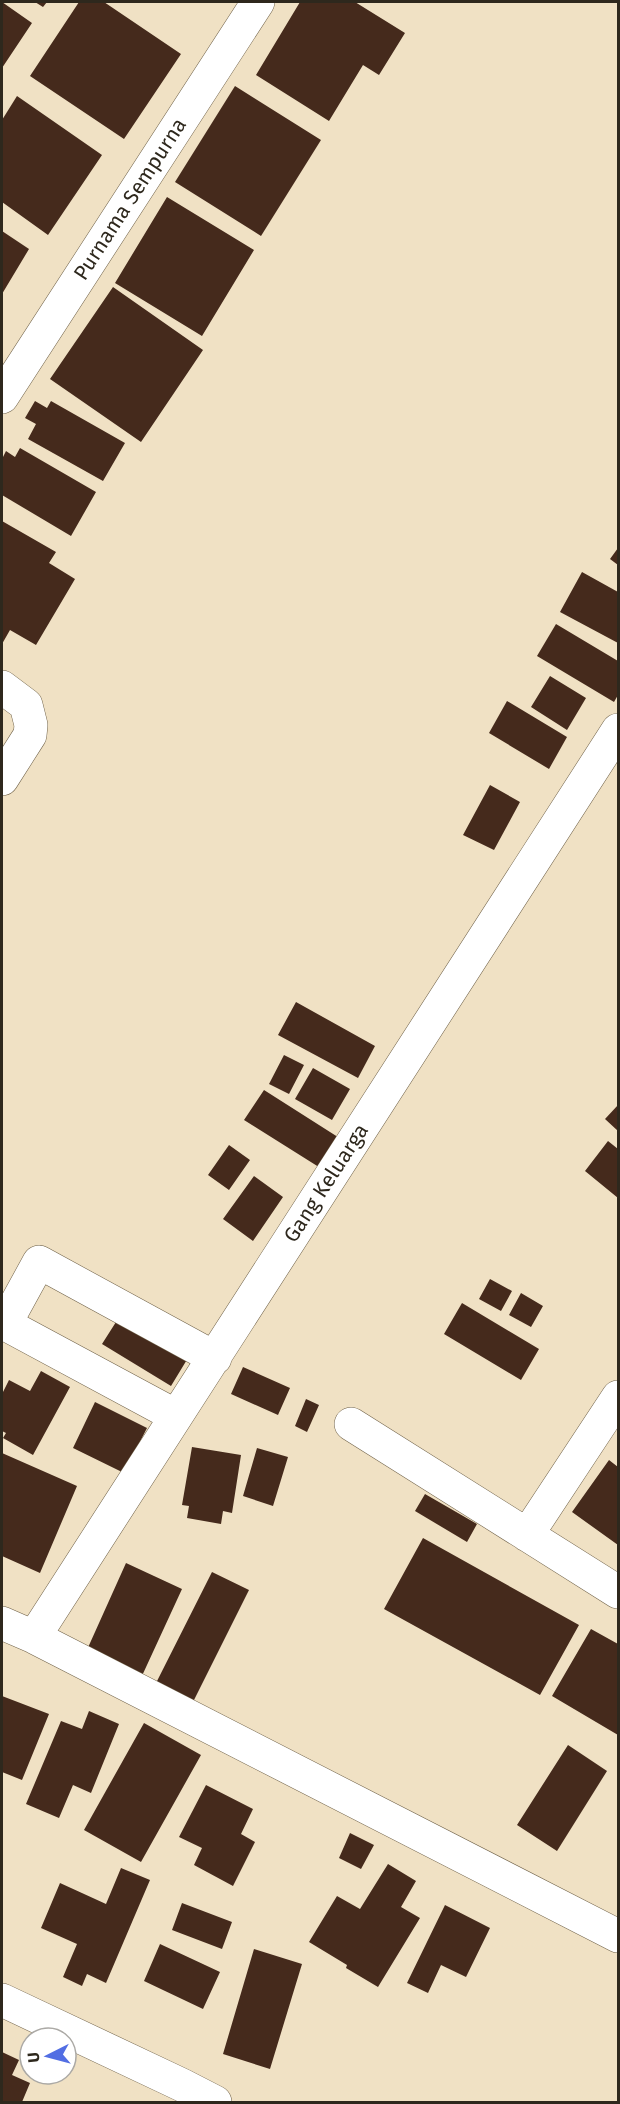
<svg xmlns="http://www.w3.org/2000/svg" width="620" height="2104" font-family="'Fira Sans',sans-serif">
  <style>
    .building { fill: #452a1c }
    .lines { fill: none; stroke-linecap: round; stroke-linejoin: round }
    .minor-casing { stroke: #6f6148; stroke-width: 34 }
    .minor { stroke: #fff; stroke-width: 33 }
    .labels { text-anchor: middle; stroke-width: 6; stroke-linejoin: round; paint-order: stroke }
    .street-label { font-size: 21px; fill: #2e281d; stroke: #fff }
  </style>
  <rect width="100%" height="100%" fill="#f0e1c4"/>
  <path class="building" d="M2 2 32 23 2 68Z
    M35 2H47L43 7Z
    M79 2H104L181 54 124 139 30 76Z
    M300 2H355L405 33 379 75 363 65 329 121 256 75Z
    M235 86 321 140 261 236 175 182Z
    M17 96 102 155 48 235 2 202V120Z
    M167 197 254 250 202 336 115 283Z
    M2 231 29 249 2 294Z
    M113 287 203 350 141 442 50 379Z
    M35 401 47 408 51 401 125 443 103 481 28 439 36 424 25 418Z
    M20 448 96 492 71 536 2 495V459L6 451 15 457Z
    M2 521 56 552 49 563 75 579 36 645 10 630 2 644Z
    M618 548V565L610 559Z
    M582 572 618 592V643L560 612Z
    M556 624 618 661V695L614 702 537 656Z
    M550 676 586 698 567 730 531 707Z
    M507 701 567 737 549 769 489 733Z
    M490 785 520 802 494 850 463 835Z
    M296 1002 375 1046 358 1078 278 1035Z
    M284 1055 304 1065 289 1094 269 1084Z
    M313 1068 350 1089 332 1120 295 1099Z
    M264 1090 341 1139 322 1169 244 1120Z
    M618 1105V1131L605 1119Z
    M608 1141 618 1149V1198L585 1171Z
    M229 1145 250 1160 229 1190 208 1175Z
    M254 1176 283 1197 253 1241 223 1219Z
    M490 1279 512 1291 501 1311 479 1299Z
    M521 1293 543 1306 531 1327 509 1315Z
    M462 1303 539 1349 521 1380 444 1334Z
    M123 1311 191 1353 171 1386 102 1344Z
    M243 1367 290 1388 278 1415 231 1394Z
    M41 1371 70 1387 33 1455 3 1438 6 1433 2 1431V1394L9 1380 30 1391Z
    M306 1399 319 1405 307 1432 295 1426Z
    M95 1402 147 1428 124 1473 73 1448Z
    M192 1447 241 1455 232 1513 223 1511 221 1524 187 1518 189 1506 182 1505Z
    M257 1448 288 1457 273 1506 243 1496Z
    M2 1453 77 1486 40 1573 2 1556Z
    M609 1460 618 1467V1545L572 1512Z
    M425 1494 477 1524 467 1542 415 1511Z
    M423 1538 579 1625 540 1695 384 1609Z
    M126 1563 182 1589 141 1678 86 1652Z
    M212 1572 249 1590 189 1710 152 1691Z
    M591 1629 618 1644V1735L552 1696Z
    M2 1696 49 1714 22 1780 2 1772Z
    M89 1711 119 1724 91 1793 73 1785 59 1818 26 1804 61 1721 82 1729Z
    M144 1723 201 1755 141 1862 84 1830Z
    M568 1745 607 1771 557 1851 517 1825Z
    M206 1785 253 1809 241 1834 255 1842 233 1886 194 1865 202 1848 179 1837Z
    M350 1833 374 1845 361 1869 339 1858Z
    M388 1864 416 1881 401 1907 420 1918 378 1987 346 1968 347 1965 309 1942 337 1896 360 1909Z
    M121 1868 150 1880 106 1983 87 1974 82 1986 63 1977 77 1944 41 1928 60 1883 106 1904Z
    M182 1903 232 1922 222 1949 172 1930Z
    M445 1905 490 1928 466 1977 441 1965 428 1993 407 1983Z
    M160 1944 220 1972 203 2009 144 1981Z
    M254 1949 302 1964 270 2069 223 2054Z
    M2 2052 19 2060 12 2075 30 2083 22 2102H2Z"/>
  <g class="lines">
    <g class="minor-casing">
      <path id="minor" d="M2 397 258 2
        M2 687 26 705 31 725 30 735 2 779
        M176 1416 5 1324 39 1262 215 1358
        M351 1424 618 1592
        M527 1535 618 1397
        M2 1623 34 1637 618 1936
        M34 1637 618 730
        M2 2000 182 2085 215 2102"/>
    </g>
    <use href="#minor" class="minor"/>
  </g>
  <g class="labels">
    <g class="street-label">
      <text transform="translate(130 199) rotate(-57)" y="7">Purnama Sempurna</text>
      <text transform="translate(326 1183) rotate(-57)" y="7">Gang Keluarga</text>
    </g>
  </g>
  <rect width="620" height="2104" fill="none" stroke="#2e281d" stroke-width="6"/>
  <g transform="translate(48 2056) rotate(264)"><circle r="28" fill="#ffffff" stroke="#aba9a5" stroke-width="1.5"/>
  <path d="M0-4.5L10 22L0 15L-10 22Z" fill="#526ee3"/>
  <text y="-9" font-size="16" font-weight="bold" text-anchor="middle" fill="#2e281d">U</text>
  </g>
</svg>
